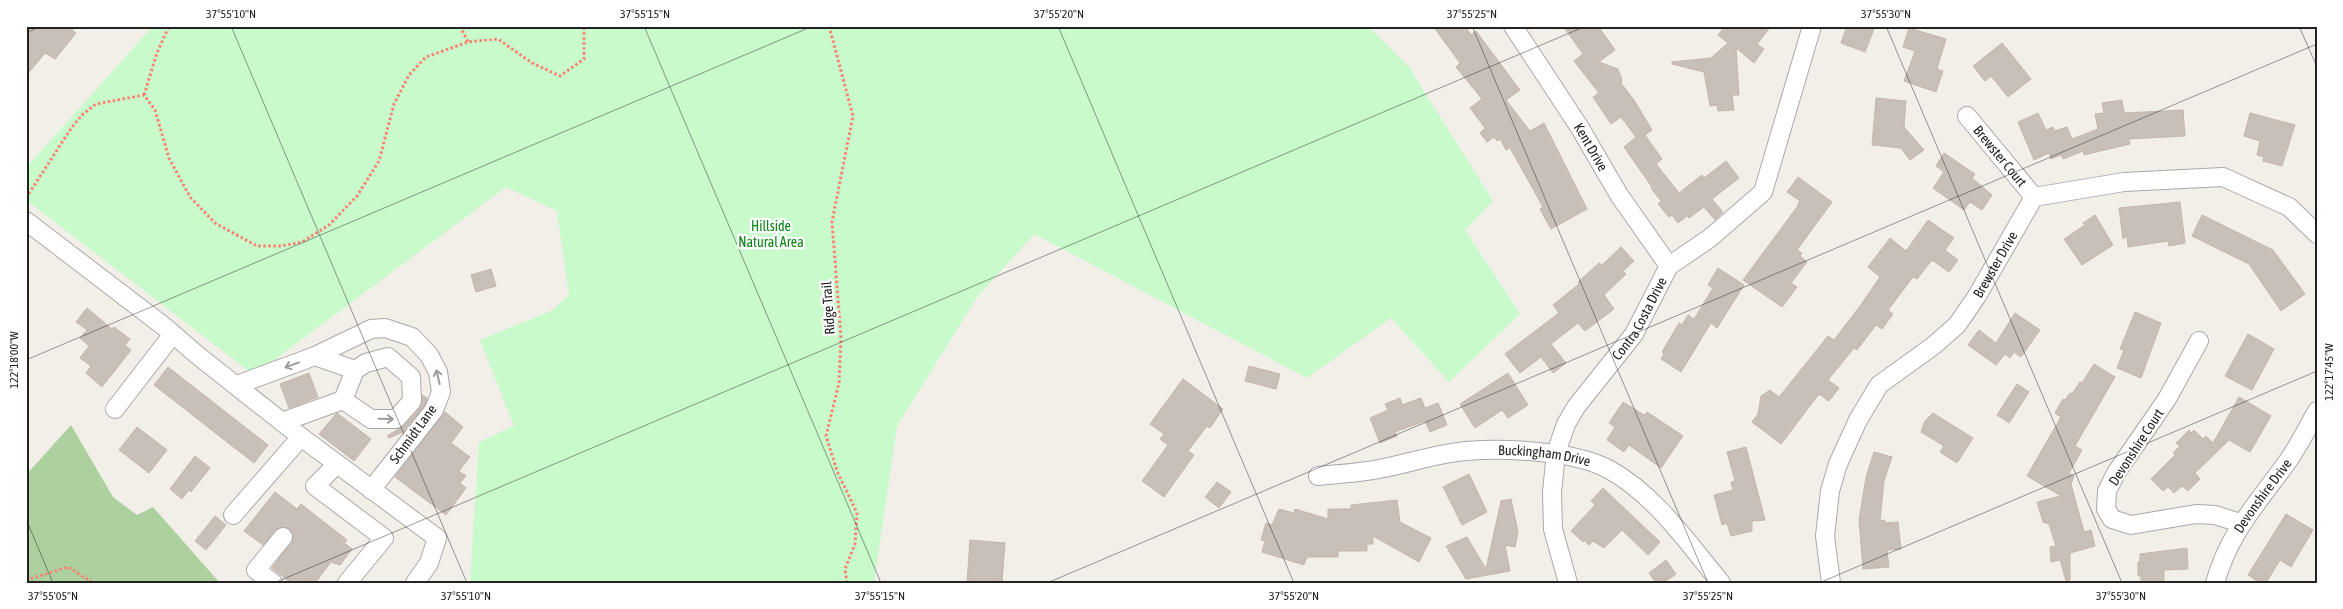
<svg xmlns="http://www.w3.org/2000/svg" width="2343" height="609" font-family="'Asap Condensed',sans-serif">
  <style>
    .forest { fill: #add19e }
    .park { fill: #c8facc }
    .building { fill: #c7bfb8; stroke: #c4b6ab }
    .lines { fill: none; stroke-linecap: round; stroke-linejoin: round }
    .minor-casing { stroke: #a9a9a9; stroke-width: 20 }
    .path { stroke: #fa8072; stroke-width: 3; stroke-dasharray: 2.5 2.5; stroke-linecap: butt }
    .minor { stroke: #fff; stroke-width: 18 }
    .oneway { stroke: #9c9c9c }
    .ticks { fill: none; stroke: #222; stroke-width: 1; stroke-opacity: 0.45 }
    .labels { text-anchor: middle; stroke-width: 4.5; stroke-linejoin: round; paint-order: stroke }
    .street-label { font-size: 14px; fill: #222; stroke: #fff }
    .park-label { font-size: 14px; fill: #0c8416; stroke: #fff }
    .neatline { fill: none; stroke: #222; stroke-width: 2 }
    .ticks-label { font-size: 12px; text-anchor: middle; fill: #222 }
  </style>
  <rect width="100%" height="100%" fill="#f2efe9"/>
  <path class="forest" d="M71 425 113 497 137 515 153 507 220 583H26V475Z"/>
  <path class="park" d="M153 26H1368L1409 67 1493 201 1465 230 1520 314 1449 382 1391 318 1307 378 1034 234 978 296 897 426 874 583H470L479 442 514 426 480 340 551 311 569 295 557 211 506 187 254 375 26 200V168Z"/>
  <path class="building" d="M26 26H68L76 33 55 59 45 53 26 76Z
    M1433 26H1465L1471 35 1476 31 1520 90 1506 100 1530 131 1544 123 1587 209 1551 229 1540 209 1543 207 1510 148 1506 150 1500 139 1497 141 1494 137 1487 142 1480 133 1485 128 1470 108 1482 99 1456 67 1460 63Z
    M1563 26H1598L1615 50 1599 62 1618 69 1622 80 1621 83 1634 100 1652 130 1645 135 1662 159 1656 164 1679 193 1702 175 1704 178 1726 161 1739 178 1712 199 1723 212 1715 220 1704 207 1689 218 1687 216 1678 223 1672 215 1669 217 1658 204 1661 201 1651 188 1652 187 1624 147 1636 137 1621 117 1611 124 1593 97 1599 93 1574 61 1583 54Z
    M1725 26H1771L1757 44 1764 49 1754 63 1736 48 1739 95H1732L1734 110 1718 111 1717 105 1710 106 1704 72 1672 64V62L1711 58 1728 43 1718 35Z
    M1847 26H1875L1865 52 1841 43Z
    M1909 28 1946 39 1937 69 1943 71 1936 92 1904 81 1915 51 1903 47Z
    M2002 43 2031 79 2008 97 1991 76 1985 81 1973 66Z
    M1876 98 1906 101 1904 127 1924 150 1910 160 1901 148 1872 145Z
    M2122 100 2124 113 2183 110 2185 136 2129 139 2130 144 2084 155 2083 151 2063 159 2061 155 2051 159 2049 153 2034 160 2018 122 2038 113 2046 130 2053 127 2055 131 2067 127 2072 139 2098 129 2095 114 2104 113 2102 103Z
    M2250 113 2295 125 2282 166 2263 161 2264 157 2257 155 2260 141 2244 136Z
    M1944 153 1975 174 1972 178 1992 195 1982 210 1970 202 1964 210 1933 188 1944 172 1936 166Z
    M1798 177 1832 202 1797 250 1802 253 1800 256 1807 262 1791 283 1797 287 1782 307 1743 280 1797 207 1800 201 1787 192Z
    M2180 202 2185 243 2169 246 2168 241 2128 247 2127 236 2123 239 2119 208Z
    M2095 215 2113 245 2082 265 2064 239 2085 225 2083 223Z
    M2202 215 2273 250 2305 294 2281 311 2249 264 2192 236Z
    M1928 220 1954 238 1945 250 1958 260 1949 272 1932 260 1917 279 1913 277 1888 310 1893 314 1882 329 1876 325 1857 350 1854 348 1828 380 1839 388 1829 401 1819 394 1781 444 1752 422 1758 414 1761 396 1770 390 1779 397 1828 336 1834 340 1860 306 1880 277 1868 267 1890 238 1906 251Z
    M1621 247 1634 261 1623 271 1626 274 1604 295 1614 309 1585 331 1578 323 1551 344 1566 363 1553 373 1541 357 1520 373 1505 354 1559 313 1553 305 1579 284 1578 282 1599 263 1602 265Z
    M1718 268 1744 285 1717 328 1711 323 1681 372 1661 359 1664 354 1662 352 1679 323 1682 325 1688 315 1694 319 1713 288 1708 285Z
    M491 269 496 286 476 292 471 275Z
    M87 308 112 329 114 327 130 339 125 345 131 350 102 387 86 373 91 366 80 358 89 346 80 338 87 330 76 322Z
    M2135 312 2161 323 2141 378 2117 368 2124 350 2120 349Z
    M2015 313 2040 330 2021 357 2014 352 2010 358 2005 354 1996 365 1968 345 1979 330 1996 343Z
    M2248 334 2274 349 2252 390 2225 376Z
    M2094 364 2115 377 2075 446 2082 450 2069 473 2074 476 2071 484 2084 532 2091 530 2095 546 2070 553V580L2066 581 2060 560 2051 562 2050 547 2056 546 2049 524 2043 522 2037 502 2061 496 2027 476 2061 417 2055 413 2063 399 2065 400 2070 393 2072 394 2080 382 2082 383Z
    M1249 366 1280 374 1276 389 1245 381Z
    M168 367 268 445 254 463 154 385Z
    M309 373 318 397 289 408 280 384Z
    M1508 373 1528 405 1508 418 1502 410 1475 428 1460 404Z
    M1183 379 1223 409 1210 428 1207 426 1188 451 1194 455 1164 497 1142 481 1168 445 1160 439 1164 434 1150 424Z
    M2017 384 2029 392 2009 423 1997 415Z
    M422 395 427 398 425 405 403 432 389 438 387 436 404 426 420 408Z
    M2239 397 2271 416 2250 452 2229 440 2195 473 2200 479 2188 491 2182 486 2174 493 2168 487 2163 491 2151 479 2175 455 2173 453 2180 446 2176 443 2189 430 2191 433 2194 430 2203 439 2206 436 2213 443Z
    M1400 398 1402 405 1421 398 1425 408 1438 403 1447 425 1430 432 1425 421 1395 432 1397 436 1380 443 1370 418 1388 410 1385 404Z
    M1623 402 1644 415 1647 412 1683 436 1661 468 1629 445 1624 452 1607 440 1615 427 1609 423Z
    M445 412 463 427 451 443 470 457 459 471 466 476 460 483 466 488 446 515 395 477Z
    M337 413 371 439 354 461 319 434Z
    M1933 413 1973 438 1957 463 1940 452 1944 446 1921 432 1925 421Z
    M137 427 167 450 149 473 119 450Z
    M1746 447 1765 520 1752 521V531L1731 536 1727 523 1722 525 1714 495 1733 490 1731 482 1735 481 1727 452Z
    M1874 452 1892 457 1884 481 1880 521 1885 520V523L1898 522 1901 549 1887 550 1889 567 1863 569 1859 520 1866 477Z
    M195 456 210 468 191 492 189 490 182 499 170 489Z
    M1469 474 1487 512 1462 525 1443 487Z
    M1217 482 1231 492 1219 508 1205 497Z
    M1603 488 1660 542 1648 555 1622 530 1604 548 1593 541 1589 545 1584 540 1583 542 1571 531 1595 505 1591 501Z
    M275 492 297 509 301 504 347 540 344 543 352 549 340 565 331 562 315 583H291L272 568 293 539 289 529 279 527 263 545 244 531Z
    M1511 499 1518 532 1515 547 1505 545 1510 571 1466 579 1446 546 1467 537 1486 569 1501 501Z
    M1397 500 1400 522 1431 538 1419 562 1373 536V544H1367V551H1338V557H1307L1304 565 1262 552 1265 541 1261 540 1266 523 1272 525 1279 509 1294 513 1295 509 1328 519V509H1351V505Z
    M2286 514 2313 530 2291 567 2280 560 2266 583H2260L2248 575Z
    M215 516 226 525 206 550 195 541Z
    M970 540 1005 543 1002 583H967Z
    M2187 548 2188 569 2164 570V583H2141V576H2138V562H2140V554Z
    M1666 560 1676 574 1663 583H1656L1649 573Z"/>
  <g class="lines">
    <g class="minor-casing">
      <g id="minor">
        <path id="s1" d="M1513 26 1580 128 1619 195 1669 266"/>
        <path id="s2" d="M1967 116 2034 197"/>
        <path d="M26 221 166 328 196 354 301 437 437 538 429 563 415 583"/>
        <path d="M2199 341 2167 399 2116 473 2107 491 2106 509 2112 519 2131 525 2196 514 2215 515 2240 523"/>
        <path d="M315 356 371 329 385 328 412 337 429 355 438 372 441 392 434 410 371 490"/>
        <path d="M237 385 315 356 355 370"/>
        <path d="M343 400 371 419H396L412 401 411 377 388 357 366 363 355 370"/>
        <path d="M343 400 355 370"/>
        <path d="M115 409 173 334"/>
        <path d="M282 422 343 400"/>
        <path d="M337 464 315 486 384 538 347 583"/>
        <path id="s3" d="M1318 476C1338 474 1359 473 1379 469 1401 465 1423 458 1445 454 1487 446 1573 449 1610 470 1655 495 1688 543 1721 583"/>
        <path d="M233 515 301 437"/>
        <path d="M273 583 256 570 283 537"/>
        <path id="s4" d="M1568 583 1553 529 1552 492 1556 453 1566 424 1576 407 1634 334 1669 266 1710 238 1763 192 1812 26"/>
        <path id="s5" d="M1831 583 1825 536 1830 491 1838 464 1858 420 1879 385 1933 346 1957 325 1977 296 2034 197 2124 182 2223 177 2289 207 2317 234"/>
        <path id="s6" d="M2215 583C2230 530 2259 502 2290 458 2300 443 2308 427 2317 411"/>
      </g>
    </g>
    <path class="path" d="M460 26 468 42
      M829 26 853 116 832 222 841 338 839 383 826 436 837 471 857 513 855 544 845 569 847 583
      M144 95 157 53 169 26
      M26 198 72 127 83 114 96 104 144 95 155 110 169 158 190 197 215 223 257 246H281L302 242 329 225 357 196 379 161 394 104 409 75 426 57 468 42 498 39 532 63 560 76 584 59V26
      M26 580 68 567 93 583"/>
    <use href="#minor" class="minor"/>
  </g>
  <defs><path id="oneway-shaft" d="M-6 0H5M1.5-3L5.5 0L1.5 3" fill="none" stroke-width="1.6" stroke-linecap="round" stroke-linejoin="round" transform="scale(1.25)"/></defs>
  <g class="oneway">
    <use href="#oneway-shaft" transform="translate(292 365) rotate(160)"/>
    <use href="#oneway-shaft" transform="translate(438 377) rotate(-103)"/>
    <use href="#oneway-shaft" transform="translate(386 419) rotate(1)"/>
  </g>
  <path class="ticks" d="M231 26 467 583M644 26 881 583M1058 26 1294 583M1472 26 1708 583M1886 26 2122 583M2299 26 2317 67M26 33 41 26M26 360 813 26M26 519 53 583M274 583 1586 26M1047 583 2317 44M1819 583 2317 371"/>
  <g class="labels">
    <g class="street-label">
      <text dy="5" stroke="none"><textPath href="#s1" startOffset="144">Kent Drive</textPath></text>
      <text dy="5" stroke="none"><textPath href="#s2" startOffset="52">Brewster Court</textPath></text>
      <text dy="5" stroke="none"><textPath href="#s5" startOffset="380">Brewster Drive</textPath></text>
      <text transform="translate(828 308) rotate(-94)" y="5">Ridge Trail</text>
      <text dy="5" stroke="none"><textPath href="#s4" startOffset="292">Contra Costa Drive</textPath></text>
      <text transform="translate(413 434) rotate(-54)" y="5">Schmidt Lane</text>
      <text transform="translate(2136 447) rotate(-57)" y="5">Devonshire Court</text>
      <text dy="5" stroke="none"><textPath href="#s3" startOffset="229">Buckingham Drive</textPath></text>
      <text dy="5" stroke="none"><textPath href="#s6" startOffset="100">Devonshire Drive</textPath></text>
    </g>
    <g class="park-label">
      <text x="771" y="231">Hillside<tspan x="771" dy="16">Natural Area</tspan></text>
    </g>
  </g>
  <rect width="2343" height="609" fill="none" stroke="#ffffff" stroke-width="55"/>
  <rect x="28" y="28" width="2288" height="554" class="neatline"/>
  <g class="ticks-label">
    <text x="231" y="18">37°55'10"N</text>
    <text x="645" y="18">37°55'15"N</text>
    <text x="1059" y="18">37°55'20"N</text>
    <text x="1472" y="18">37°55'25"N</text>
    <text x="1886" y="18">37°55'30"N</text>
    <text transform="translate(14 360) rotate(-90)" y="4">122°18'00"W</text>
    <text transform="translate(2329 372) rotate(-90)" y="4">122°17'45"W</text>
    <text x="53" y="600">37°55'05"N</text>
    <text x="466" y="600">37°55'10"N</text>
    <text x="880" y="600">37°55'15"N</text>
    <text x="1294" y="600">37°55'20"N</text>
    <text x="1708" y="600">37°55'25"N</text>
    <text x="2121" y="600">37°55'30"N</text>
  </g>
</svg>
